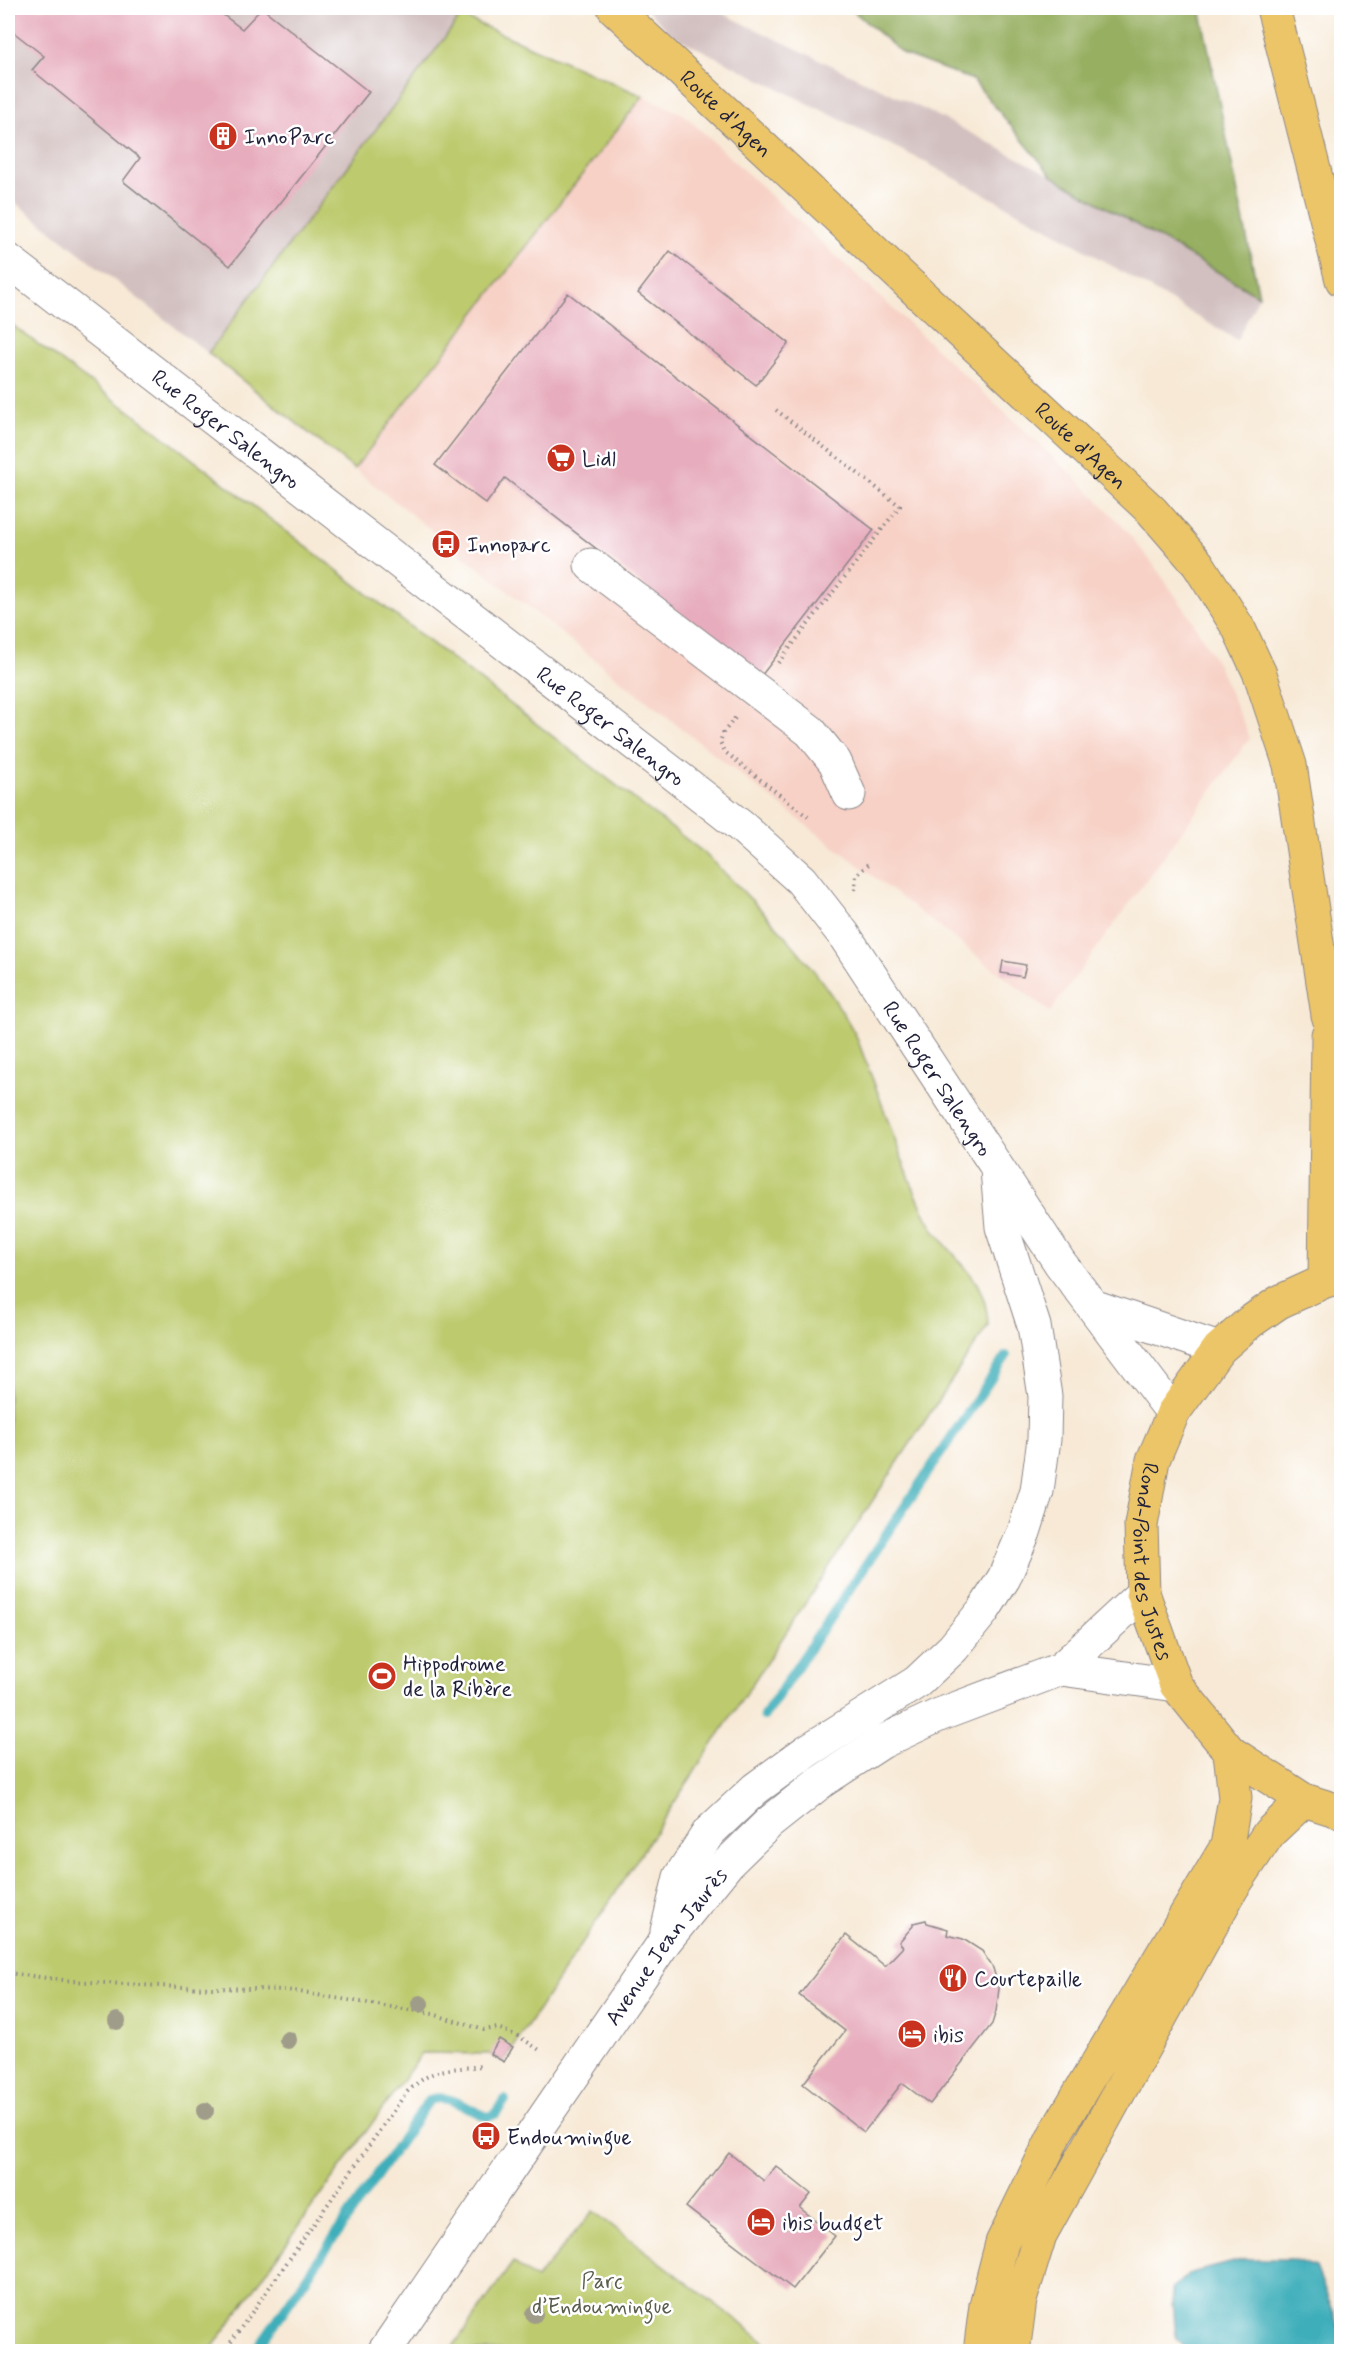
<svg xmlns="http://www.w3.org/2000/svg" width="1349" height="2359" font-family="Mynerve,sans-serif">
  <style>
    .built { fill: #f7d1c6 }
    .industrial { fill: #d2bfbf }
    .green { fill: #bdcb6e; stroke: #707654; stroke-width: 1.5 }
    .forest { fill: #96af61; stroke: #5c684e; stroke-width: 1.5 }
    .water { fill: #3eaeba; stroke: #30687a; stroke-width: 1.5 }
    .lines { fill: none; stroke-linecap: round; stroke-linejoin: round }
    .stream { stroke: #3eaeba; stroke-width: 10 }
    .building { fill: #e7adbe }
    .minor-casing { stroke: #8c8688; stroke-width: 35 }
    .major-casing { stroke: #8c8688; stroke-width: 35 }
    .highway-casing { stroke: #8c8688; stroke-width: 35 }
    .path { stroke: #8c8688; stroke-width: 4; stroke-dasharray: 1.5 4.5; stroke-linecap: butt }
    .minor { stroke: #fff; stroke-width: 33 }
    .major { stroke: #ecc569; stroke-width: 33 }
    .highway { stroke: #ecc569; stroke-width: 33 }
    .tree { fill: #a09c8a }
    .labels { text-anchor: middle; stroke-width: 5; stroke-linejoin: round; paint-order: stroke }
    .street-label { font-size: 22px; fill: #22223b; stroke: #fff }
    .poi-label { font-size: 22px; fill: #22223b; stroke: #fff; text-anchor: start }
    .park-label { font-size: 22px; fill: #585d4d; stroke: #fff }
  </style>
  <rect width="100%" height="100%" fill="#fff"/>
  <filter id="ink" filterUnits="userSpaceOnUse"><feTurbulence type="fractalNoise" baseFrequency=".0167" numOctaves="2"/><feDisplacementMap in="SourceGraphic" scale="12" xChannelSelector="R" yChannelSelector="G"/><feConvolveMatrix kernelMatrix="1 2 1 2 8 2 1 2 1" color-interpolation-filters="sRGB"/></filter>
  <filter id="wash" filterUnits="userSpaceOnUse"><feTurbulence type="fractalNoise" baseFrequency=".008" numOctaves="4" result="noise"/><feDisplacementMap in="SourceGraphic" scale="24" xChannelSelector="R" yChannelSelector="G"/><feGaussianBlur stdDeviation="1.35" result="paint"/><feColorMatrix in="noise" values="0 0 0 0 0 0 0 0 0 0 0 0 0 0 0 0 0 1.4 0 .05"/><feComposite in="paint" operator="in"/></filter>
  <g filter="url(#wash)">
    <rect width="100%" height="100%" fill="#f7e9d5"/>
    <path class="built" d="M643 96 683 114 1086 488 1120 523 1153 564 1191 618 1217 663 1250 738 1050 1012 715 755 354 469Z"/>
    <path class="industrial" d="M8 8H443L461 16 208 353 8 197Z
      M645 8H711L940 117 1052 176 1259 296 1237 340 1051 230 921 160 672 35Z"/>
    <path class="green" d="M461 16 643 96 354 469 208 353Z
      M8 322 143 421 703 852C760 907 816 962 854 1032 860 1044 864 1058 869 1070 889 1119 903 1170 927 1218 949 1260 986 1270 988 1325L504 2062 490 2054 422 2053 210 2351H8Z
      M593 2211 777 2351H450L513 2262 536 2279Z"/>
    <path class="forest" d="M850 8H1200L1259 296 1052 176 973 80 903 54Z"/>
    <path class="water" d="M1245 2259H1292L1316 2267 1341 2331V2351H1188L1176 2338 1172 2289 1188 2274Z"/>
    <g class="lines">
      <path class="stream" d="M764 1716 1006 1356
        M255 2352 429 2100C451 2093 467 2110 488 2117L495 2114 505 2100"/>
    </g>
    <g id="blocks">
      <path class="building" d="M8 8H214L242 29 262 8 369 92 230 266 123 181 140 158 32 70 44 56 8 28Z
        M670 251 789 343 756 385 638 293Z
        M568 293 874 530 761 676 505 478 486 504 435 465Z
        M1003 961 1026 965 1023 977 1001 973Z
        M926 1920 927 1923 948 1929 947 1935 963 1939 982 1951 993 1968 999 1989 996 2011 992 2024 930 2104 902 2083 864 2132 803 2084 845 2031 799 1995 846 1935 885 1966 903 1947 899 1942 913 1926V1923Z
        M499 2039 513 2047 504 2062 490 2054Z
        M729 2153 764 2181 776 2166 811 2194 800 2208 835 2236 793 2289 686 2207Z"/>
    </g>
  </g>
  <g filter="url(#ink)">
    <use href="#blocks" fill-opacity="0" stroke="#8c8688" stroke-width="1.5"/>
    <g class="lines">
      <g class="minor-casing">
        <g id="minor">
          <path id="s1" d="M8 260 683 781 743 828 801 880 844 935 1060 1263 1173 1413"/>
          <path d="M591 565 810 731 835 762 849 794"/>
          <path d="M1093 1306 1219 1349"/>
          <path d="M1061 1669 1176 1685"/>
          <path d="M667 1931 680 1877 709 1832 755 1789 807 1751 917 1682 953 1648 983 1611 1004 1578 1024 1532 1037 1491 1044 1439 1045 1396 1034 1326 1002 1227 997 1170"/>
          <path id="s2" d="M384 2352 665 1941 728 1863 769 1823 822 1781 882 1742 939 1715 1061 1669 1143 1593"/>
        </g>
      </g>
      <g class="major-casing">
        <g id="major">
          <path id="s3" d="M614 8 1152 511 1198 564 1239 629 1260 674 1290 765 1328 1015 1342 1061"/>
          <path id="s4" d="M1342 1277 1325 1281 1279 1302 1250 1322 1219 1349 1173 1413 1153 1460 1141 1525 1143 1593 1176 1685 1230 1752 1304 1800 1342 1812"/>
          <path d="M1325 1281 1328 1035"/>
        </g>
      </g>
      <g class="highway-casing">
        <path id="highway" d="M1273 8 1342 280
          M980 2352 986 2305 1002 2243 1055 2134 1227 1846 1235 1798 1230 1752
          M1013 2352 1020 2300 1040 2235 1232 1888 1269 1833 1304 1800"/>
      </g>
      <path class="path" d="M776 410 900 506 778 663
        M735 718 723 733 720 742 725 752 808 817
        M855 890 856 875 869 864
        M8 1973 71 1981 179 1987 287 1990 433 2014 484 2030 498 2028 520 2037 541 2051
        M224 2352 406 2093C434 2066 446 2070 483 2066"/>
      <use href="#minor" class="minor"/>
      <use href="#major" class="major"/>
      <use href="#highway" class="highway"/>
    </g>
    <g class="tree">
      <circle cx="420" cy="2004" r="9"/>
      <circle cx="117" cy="2021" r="9"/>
      <circle cx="288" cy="2040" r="9"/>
      <circle cx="205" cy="2111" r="9"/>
      <circle cx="534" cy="2314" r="9"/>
    </g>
  </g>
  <defs>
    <g id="building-disc" transform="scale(1.5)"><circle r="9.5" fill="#c8321e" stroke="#fff"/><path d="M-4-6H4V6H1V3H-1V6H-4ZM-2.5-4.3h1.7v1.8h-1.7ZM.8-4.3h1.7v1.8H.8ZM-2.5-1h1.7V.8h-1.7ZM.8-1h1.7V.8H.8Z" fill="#fff"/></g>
    <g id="supermarket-disc" transform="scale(1.5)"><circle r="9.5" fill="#c8321e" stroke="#fff"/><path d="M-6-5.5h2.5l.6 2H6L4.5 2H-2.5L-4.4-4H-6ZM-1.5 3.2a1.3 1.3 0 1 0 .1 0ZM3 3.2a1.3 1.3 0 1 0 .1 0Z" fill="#fff"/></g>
    <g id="bus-disc" transform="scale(1.5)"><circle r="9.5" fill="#c8321e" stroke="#fff"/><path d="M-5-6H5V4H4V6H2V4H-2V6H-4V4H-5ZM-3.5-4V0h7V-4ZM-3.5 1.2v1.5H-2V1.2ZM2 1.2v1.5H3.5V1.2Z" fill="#fff"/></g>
    <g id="stadium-disc" transform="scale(1.5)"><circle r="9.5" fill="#c8321e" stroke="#fff"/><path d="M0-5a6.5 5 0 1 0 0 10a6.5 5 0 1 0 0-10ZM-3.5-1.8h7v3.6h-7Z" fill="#fff"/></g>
    <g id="restaurant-disc" transform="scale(1.5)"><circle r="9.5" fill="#c8321e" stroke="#fff"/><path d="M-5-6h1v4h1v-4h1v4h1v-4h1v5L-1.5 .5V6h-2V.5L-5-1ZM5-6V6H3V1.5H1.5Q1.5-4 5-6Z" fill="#fff"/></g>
    <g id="hotel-disc" transform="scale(1.5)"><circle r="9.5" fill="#c8321e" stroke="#fff"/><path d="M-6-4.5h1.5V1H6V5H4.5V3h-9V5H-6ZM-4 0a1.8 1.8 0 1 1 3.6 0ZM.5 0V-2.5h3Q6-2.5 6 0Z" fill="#fff"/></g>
  </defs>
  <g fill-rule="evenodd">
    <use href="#building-disc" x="223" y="136"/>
    <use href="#supermarket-disc" x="561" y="458"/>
    <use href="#bus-disc" x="446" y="544"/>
    <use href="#stadium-disc" x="382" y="1676"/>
    <use href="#restaurant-disc" x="953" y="1978"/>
    <use href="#hotel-disc" x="912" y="2034"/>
    <use href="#bus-disc" x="486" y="2136"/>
    <use href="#hotel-disc" x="761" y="2222"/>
  </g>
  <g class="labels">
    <g class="street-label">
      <text dy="8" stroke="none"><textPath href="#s3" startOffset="154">Route d'Agen</textPath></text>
      <text dy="8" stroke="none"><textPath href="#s1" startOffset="276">Rue Roger Salengro</textPath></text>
      <text dy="8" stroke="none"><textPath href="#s3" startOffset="640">Route d'Agen</textPath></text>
      <text dy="8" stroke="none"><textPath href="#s1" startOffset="762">Rue Roger Salengro</textPath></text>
      <text dy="8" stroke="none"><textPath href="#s1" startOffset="1248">Rue Roger Salengro</textPath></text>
      <text dy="8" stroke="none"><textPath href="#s4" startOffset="378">Rond-Point des Justes</textPath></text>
      <text dy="8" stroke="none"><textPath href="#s2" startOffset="494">Avenue Jean Jaurès</textPath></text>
    </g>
    <g class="poi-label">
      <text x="244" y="144">InnoParc</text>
      <text x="582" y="466">Lidl</text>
      <text x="467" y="552">Innoparc</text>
      <text x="403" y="1671">Hippodrome<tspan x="403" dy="25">de la Ribère</tspan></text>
      <text x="974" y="1986">Courtepaille</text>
      <text x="933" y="2042">ibis</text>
      <text x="507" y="2144">Endoumingue</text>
      <text x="782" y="2230">ibis budget</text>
    </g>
    <g class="park-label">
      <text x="602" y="2288">Parc<tspan x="602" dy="25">d’Endoumingue</tspan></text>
    </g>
  </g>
  <rect width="1349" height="2359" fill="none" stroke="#fff" stroke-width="30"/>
</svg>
